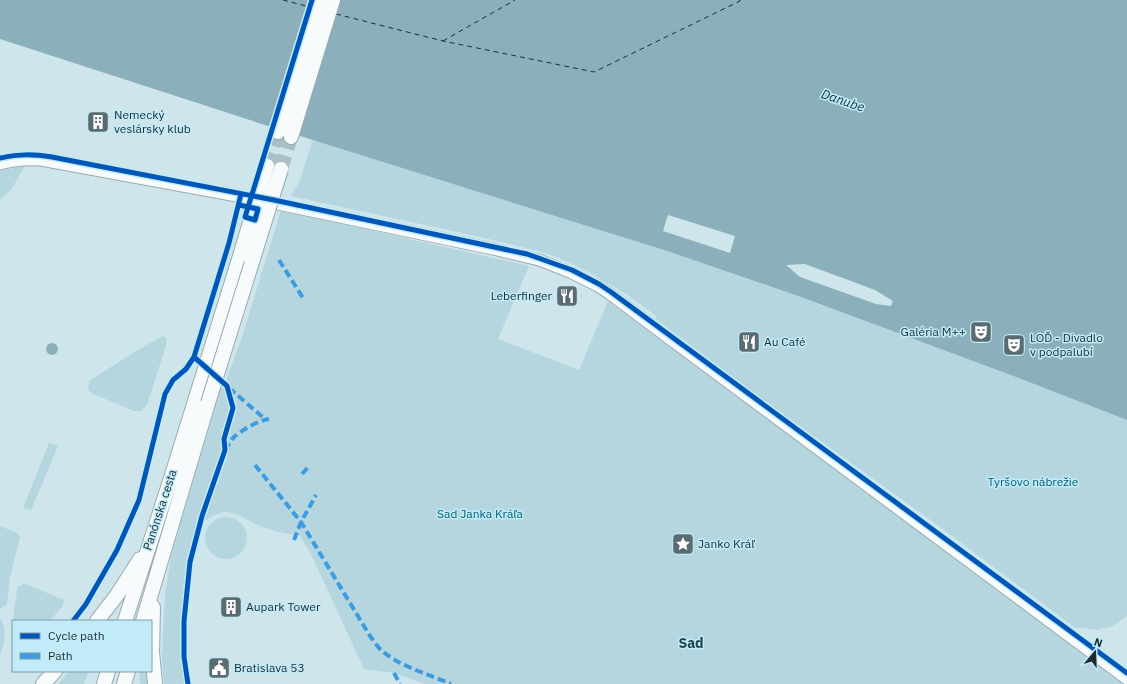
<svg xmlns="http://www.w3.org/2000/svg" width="1127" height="684" font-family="'IBM Plex Sans',sans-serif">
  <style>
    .green { fill: #b5d6df }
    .water { fill: #8cb0bb }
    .pier { fill: #cee5eb }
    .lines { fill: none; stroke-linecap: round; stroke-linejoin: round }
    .ferry { stroke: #0d3640; stroke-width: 1; stroke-dasharray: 5 4; stroke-linecap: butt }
    .major-tunnel { stroke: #aac0c6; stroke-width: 14; stroke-dasharray: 14 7; stroke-linecap: butt }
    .minor-casing { stroke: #99abb0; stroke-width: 13 }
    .major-casing { stroke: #99abb0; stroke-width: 16 }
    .minor { stroke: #f8fbfc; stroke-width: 11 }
    .major { stroke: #f8fbfc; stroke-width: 14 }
    .major-bridge-casing { stroke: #99abb0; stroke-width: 16; stroke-linecap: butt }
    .major-bridge { stroke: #f8fbfc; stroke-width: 14 }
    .quiet { stroke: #3b9ce1; stroke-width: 4; stroke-dasharray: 8 4; stroke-linecap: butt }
    .cycleway-casing { stroke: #c1ebf8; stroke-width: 8 }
    .cycleway { stroke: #0057b8; stroke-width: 5 }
    .labels { text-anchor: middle; stroke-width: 3; stroke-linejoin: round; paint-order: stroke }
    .poi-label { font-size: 12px; fill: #1b2b30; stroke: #c1ebf8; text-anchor: start }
    .park-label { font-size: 12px; fill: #046073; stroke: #c1ebf8 }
    .street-label { font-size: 12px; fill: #1b2b30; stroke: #c1ebf8 }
    .water-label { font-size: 13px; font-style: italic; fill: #0d3640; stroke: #c1ebf8 }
    .quarter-label { font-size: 14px; font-weight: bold; fill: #1d444e; stroke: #c1ebf8 }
  </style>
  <rect width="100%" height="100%" fill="#cee5eb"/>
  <path class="green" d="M313 139 667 251 801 297 1016 377 1127 420V616L1113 626 1097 630 1074 627 936 524 769 404 656 319V316L628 295 585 270 557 257 538 251 476 236 291 196 300 180Z
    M25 166 11 190 0 200V171Z
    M281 210 529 266 498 339 579 370 608 301 1125 684H425L394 673 364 669 311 554 300 536C289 534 277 532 266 528 254 525 237 512 226 512 216 512 207 520 198 525 195 536 190 548 188 560 180 602 179 642 185 684H164L162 660 163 630 165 596 171 556 221 387 223 388 242 337Z
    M163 336 165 337 167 339 165 349 147 405 141 411H134L91 393 88 389 89 381 136 351Z
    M49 443 58 446 31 510 23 508Z
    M205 538a21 21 0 1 1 42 0a21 21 0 1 1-42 0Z
    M0 526 17 533 20 537 10 577 7 603 5 606 0 609Z
    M24 584 28 585 64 600 63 605 50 621H13L17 590 19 586Z
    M0 618C8 627 4 645 0 655Z
    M70 671H89L84 684H58Z
    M139 671H150L151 684H140Z"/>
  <path class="water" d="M0 0H1127V420L1016 377 801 297 667 251 265 125 0 39Z
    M46 349a6 6 0 1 1 12 0a6 6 0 1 1-12 0Z"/>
  <path class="pier" d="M668 215 735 236 730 253 663 231Z
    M805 264 875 290 893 301 891 306 876 304 800 277 786 265Z"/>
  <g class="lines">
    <path class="ferry" d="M283 0 310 7
      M336 14 443 41 594 72 740 1V0
      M443 41 515 0"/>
    <path class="major-tunnel" d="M267 166 278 132
      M281 169 291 137"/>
    <g class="minor-casing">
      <path id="minor" d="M0 164C14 160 27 159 41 160L248 198
        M278 204 493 249 539 260 572 273 598 286 610 294 674 342 1127 679"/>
    </g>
    <g class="major-casing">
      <path id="major" d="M278 132 319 0
        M291 137 333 0
        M153 607 152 652 155 684
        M97 621 117 595 140 559
        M125 621 172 475 240 256
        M143 621 208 403
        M43 684 55 671
        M104 684 108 671
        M124 684 128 671"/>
    </g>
    <use href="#minor" class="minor"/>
    <use href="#major" class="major"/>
    <g class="major-bridge-casing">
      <path id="major-bridge" d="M240 256 267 166
        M208 403 281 169"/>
    </g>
    <use href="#major-bridge" class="major-bridge"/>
    <path class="quiet" d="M279 260 303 298
      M229 388 265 419
      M225 450C228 446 231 440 234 437 242 430 259 420 269 419
      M255 465 301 522 370 636C373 640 376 644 379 648 397 666 429 674 451 684
      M302 474 310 465
      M294 540 301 522 316 495
      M394 673 400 684"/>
    <g class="cycleway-casing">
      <path id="cycleway" d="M0 158C20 154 32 154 52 157L274 200 527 254 572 270 599 284 611 292 1127 673
        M239 205 258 209 255 220 245 217 312 0
        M73 621 86 604 117 550 139 500 165 394 173 380 186 369 194 357 229 243 241 194
        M188 684 184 657V621L190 562 202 516 225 450 224 439 233 408 227 386 194 357"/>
    </g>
    <use href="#cycleway" class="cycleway"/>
  </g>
  <defs>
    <g id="building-square" transform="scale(1.15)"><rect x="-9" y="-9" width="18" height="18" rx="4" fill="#5a6c71" stroke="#c1ebf8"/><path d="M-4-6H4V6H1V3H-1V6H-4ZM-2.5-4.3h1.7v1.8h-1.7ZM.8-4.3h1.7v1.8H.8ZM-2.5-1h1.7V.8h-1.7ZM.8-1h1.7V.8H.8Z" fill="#fff"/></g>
    <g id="restaurant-square" transform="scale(1.15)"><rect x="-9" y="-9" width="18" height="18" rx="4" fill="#5a6c71" stroke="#c1ebf8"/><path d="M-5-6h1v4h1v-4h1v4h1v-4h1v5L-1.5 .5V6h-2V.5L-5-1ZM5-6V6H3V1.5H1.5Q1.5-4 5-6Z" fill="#fff"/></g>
    <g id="theatre-square" transform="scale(1.15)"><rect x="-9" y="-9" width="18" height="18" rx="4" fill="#5a6c71" stroke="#c1ebf8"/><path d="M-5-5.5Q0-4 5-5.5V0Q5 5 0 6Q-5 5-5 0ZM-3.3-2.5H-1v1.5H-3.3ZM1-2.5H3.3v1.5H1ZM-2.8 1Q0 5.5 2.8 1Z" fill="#fff"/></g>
    <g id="sight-square" transform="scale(1.15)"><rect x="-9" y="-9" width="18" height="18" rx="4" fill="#5a6c71" stroke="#c1ebf8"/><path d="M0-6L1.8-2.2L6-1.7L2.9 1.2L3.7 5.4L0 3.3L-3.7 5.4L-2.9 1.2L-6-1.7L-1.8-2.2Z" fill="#fff"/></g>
    <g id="civic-square" transform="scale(1.15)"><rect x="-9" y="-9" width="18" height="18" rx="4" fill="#5a6c71" stroke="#c1ebf8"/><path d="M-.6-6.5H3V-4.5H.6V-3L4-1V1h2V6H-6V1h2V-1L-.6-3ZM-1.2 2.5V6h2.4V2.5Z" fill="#fff"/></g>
  </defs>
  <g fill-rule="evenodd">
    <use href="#building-square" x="98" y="122"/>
    <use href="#restaurant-square" x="567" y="296"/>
    <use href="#theatre-square" x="981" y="332"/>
    <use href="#restaurant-square" x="749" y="342"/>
    <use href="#theatre-square" x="1014" y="345"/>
    <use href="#sight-square" x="683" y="544"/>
    <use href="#building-square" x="231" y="607"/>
    <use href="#civic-square" x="219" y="668"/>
  </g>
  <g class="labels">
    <g class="poi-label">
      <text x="114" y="119">Nemecký<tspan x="114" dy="14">veslársky klub</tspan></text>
      <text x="552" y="300" text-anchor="end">Leberfinger</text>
      <text x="966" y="336" text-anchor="end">Galéria M++</text>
      <text x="1030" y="342">LOĎ - Divadlo<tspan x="1030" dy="14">v podpalubí</tspan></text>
      <text x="764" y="346">Au Café</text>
      <text x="698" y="548">Janko Kráľ</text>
      <text x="246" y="611">Aupark Tower</text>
      <text x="234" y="672">Bratislava 53</text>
    </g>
    <g class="park-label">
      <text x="1033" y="486">Tyršovo nábrežie</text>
      <text x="480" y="518">Sad Janka Kráľa</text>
    </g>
    <g class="street-label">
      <text transform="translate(160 510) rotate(-72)" y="4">Panónska cesta</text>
    </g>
    <g class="water-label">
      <text transform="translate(843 100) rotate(19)" y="5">Danube</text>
    </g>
    <g class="quarter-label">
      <text x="691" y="648">Sad</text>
    </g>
  </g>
  <rect x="12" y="620" width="140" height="52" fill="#c1ebf8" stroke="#7f9ea8"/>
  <rect x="20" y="633" width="20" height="6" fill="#0057b8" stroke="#7f9ea8"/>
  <text x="48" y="640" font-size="12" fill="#1b2b30">Cycle path</text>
  <rect x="20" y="653" width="20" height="6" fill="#3b9ce1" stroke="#7f9ea8"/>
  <text x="48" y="660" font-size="12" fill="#1b2b30">Path</text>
  <g transform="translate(1095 652) rotate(19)" stroke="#c1ebf8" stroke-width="3" paint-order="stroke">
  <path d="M0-3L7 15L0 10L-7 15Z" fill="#1b2b30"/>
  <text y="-6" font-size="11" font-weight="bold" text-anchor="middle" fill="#1b2b30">N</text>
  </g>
</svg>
